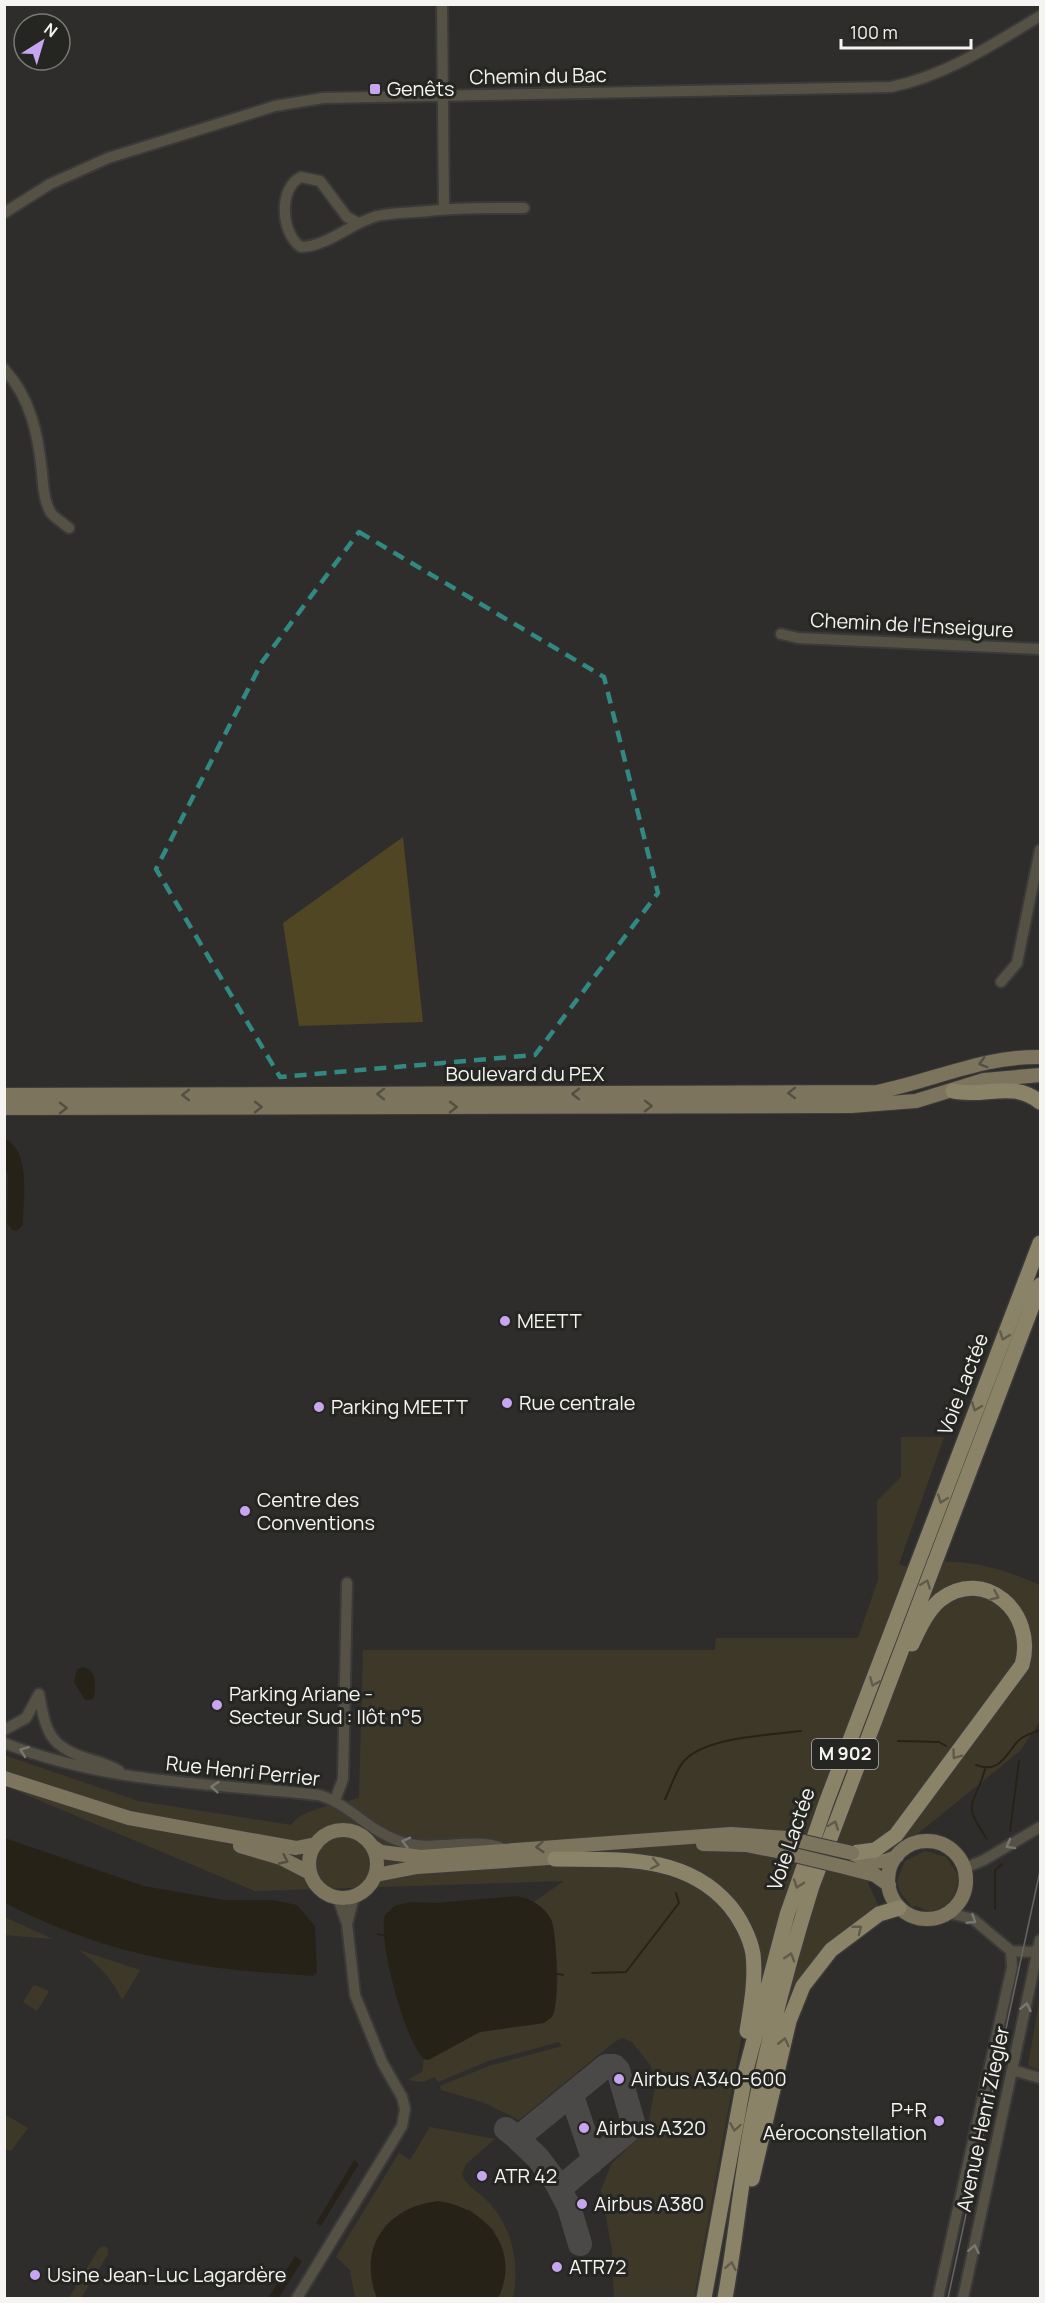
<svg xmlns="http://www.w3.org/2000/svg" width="1045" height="2303" font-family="Manrope,sans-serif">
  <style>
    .green { fill: #504624 }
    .water { fill: #1e1600 }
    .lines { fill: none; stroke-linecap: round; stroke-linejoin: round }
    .stream { stroke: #1e1600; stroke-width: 2 }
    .taxiway { stroke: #6c6c6a; stroke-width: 24 }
    .minor-casing { stroke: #4b4a48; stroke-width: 14 }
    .major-casing { stroke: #4b4a48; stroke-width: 16 }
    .highway-casing { stroke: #4b4a48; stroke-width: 18 }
    .minor { stroke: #837d65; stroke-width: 10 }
    .major { stroke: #d9cb9a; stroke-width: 14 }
    .highway { stroke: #fbeaaf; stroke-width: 15 }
    .tram { stroke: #aaa9a7; stroke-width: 1.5 }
    .major-bridge-casing { stroke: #4b4a48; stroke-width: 16; stroke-linecap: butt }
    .major-bridge { stroke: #d9cb9a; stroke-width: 14 }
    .oneway { stroke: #7f785e }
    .oneway2 { stroke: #9b9170 }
    .oneway3 { stroke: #d3d0c8 }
    .marked { fill: none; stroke: #328982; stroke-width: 4.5; stroke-dasharray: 12 8; stroke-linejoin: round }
    .poi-dot { fill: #c6a6f0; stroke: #252522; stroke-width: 2 }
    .labels { text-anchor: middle; stroke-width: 6; stroke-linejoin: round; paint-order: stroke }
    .shield { fill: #252522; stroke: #b7b6b4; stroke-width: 1.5 }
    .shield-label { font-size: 18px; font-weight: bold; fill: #f5f4f2 }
    .street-label { font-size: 20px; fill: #f5f4f2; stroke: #252522 }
    .poi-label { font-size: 20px; fill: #f5f4f2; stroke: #252522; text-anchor: start }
  </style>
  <rect width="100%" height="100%" fill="#2f2e2c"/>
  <path class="green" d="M403 837 423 1022 299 1026 283 923Z
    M901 1437H944L899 1564C918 1573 935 1560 954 1562 985 1563 1012 1573 1040 1585V1721L1020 1751 916 1835C900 1840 892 1854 875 1857L868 1883 878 1905 860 1918 816 1961 785 2019 759 1983 744 1942 749 1967 748 2001 694 2298H614L612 2250 601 2190 612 2163 647 2130 656 2082 651 2066 632 2042 622 2038 614 2042 519 2120 485 2103 441 2090 440 2086 489 2066 562 2046 559 2042 488 2061 438 2082 435 2077 422 2082 408 2080 422 2072 424 2059 429 2060 480 2032 544 2023C565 2009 556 1949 553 1926L548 1915 534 1902 564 1881 255 1891 5 1786 4 1755 138 1801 291 1825C301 1809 340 1804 359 1798L363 1650H715L716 1638H858L878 1580 877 1501 901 1477Z
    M925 1851 946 1857 958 1875C958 1895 949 1908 929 1912L916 1906 912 1907 900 1892 897 1881 905 1861Z
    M4 1917 53 1939 5 1935Z
    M79 1950 140 1970 122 2000C112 1978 98 1964 79 1950Z
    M34 1985 49 1991 37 2011 23 2002Z
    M1040 1997V2070L1028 2066Z
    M4 2114 28 2128 11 2151 5 2149Z
    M430 2127 495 2139 466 2164 462 2174C465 2185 476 2190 484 2198 512 2223 520 2264 513 2298H498L501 2293 494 2230 469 2209 373 2288 377 2298 355 2297 350 2270 336 2257 399 2153 410 2160Z
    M104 2246 108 2248V2254L81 2298H69L99 2248Z"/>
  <path class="water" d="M4 1138C32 1151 23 1199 23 1225L17 1231 12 1230 7 1223 8 1174 5 1169Z
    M83 1667C98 1670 95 1685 94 1698L91 1700H85L74 1682 77 1669Z
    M5 1838 144 1886 225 1900H273L297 1905 315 1926 317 1972 313 1976C200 1970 107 1956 5 1903Z
    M516 1896C530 1898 544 1906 551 1919 557 1931 560 2006 552 2017 551 2018 545 2022 544 2023L480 2032 428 2060 424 2059C405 2043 377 1938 385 1915L394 1906 410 1902 434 1903Z
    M354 2160 359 2164 321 2226 316 2223Z
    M438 2201C486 2207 522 2250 498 2298H377C357 2248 386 2207 438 2201Z
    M295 2256 302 2261 279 2298H268Z"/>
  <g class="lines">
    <path class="stream" d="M898 1741 939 1742 946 1746
      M976 1765C999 1774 1005 1756 1018 1741 1024 1735 1033 1733 1040 1730
      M985 1769C975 1807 960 1800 987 1839
      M665 1799C671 1788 675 1771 684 1761 705 1737 769 1735 801 1731
      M1010 1831 1019 1761
      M995 1909V1870L1002 1864
      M378 1934 387 1936
      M554 1973 563 1975
      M592 1973 626 1972 679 1903 676 1893"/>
    <path class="taxiway" d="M566 2099 574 2102 592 2155 591 2163
      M506 2129 515 2136H520L606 2066H614L618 2070 634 2126 565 2184 556 2182 538 2158 515 2136
      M556 2182 569 2207 580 2244"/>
    <g class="minor-casing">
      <path id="minor" d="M442 4 444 207
        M4 213 50 184 108 158 275 106 323 98 891 87C947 75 992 45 1040 16
        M358 223 347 217 320 181 301 177C278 188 281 234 301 247 328 246 351 223 377 216 394 212 411 213 428 211 459 207 492 208 524 208
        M4 369C31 398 38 435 42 472 43 485 44 502 51 513 55 518 63 523 69 528
        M781 634 798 638 1040 649
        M1001 982 1017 963 1040 850
        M39 1694C46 1732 49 1747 89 1759 100 1762 110 1765 119 1771
        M4 1730 26 1718 39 1694
        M4 1743C109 1784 210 1783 319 1795 349 1804 369 1831 399 1841 432 1853 469 1837 500 1847
        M335 1800 343 1779 347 1583
        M965 1868 984 1860 1040 1827
        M949 1913 973 1919 1011 1951 1034 1952 1039 1947
        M347 1924 354 1897
        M1012 2070 1040 2078
        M297 2298 402 2126 405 2109 402 2097 382 2062 355 1995 347 1924 338 1898
        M938 2298 1012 1967 1011 1951
        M963 2298 1040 1940"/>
    </g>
    <g class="major-casing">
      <path id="major" d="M4 1095 877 1092C933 1081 982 1056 1040 1057
        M4 1108 851 1106 916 1101 984 1080 1040 1075
        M4 1778 129 1818 296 1848 316 1844
        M309 1864a34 34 0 1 1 68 0a34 34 0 1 1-68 0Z
        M888 1880a39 39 0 1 1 78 0a39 39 0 1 1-78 0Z
        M703 1844 746 1845 782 1852
        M240 1846 281 1858 310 1873
        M372 1846 381 1852 421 1857 731 1834 787 1838
        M852 1853C868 1862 881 1865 897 1856
        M844 1867 875 1875 889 1885
        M376 1875 417 1867 564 1857"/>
    </g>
    <g class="highway-casing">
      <path id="highway" d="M953 1091C984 1098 1012 1080 1040 1102
        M852 1853 875 1850 896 1835 1022 1665C1037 1612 984 1566 940 1600 927 1611 919 1629 912 1644
        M555 1859C617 1860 684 1853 729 1905 740 1918 750 1937 753 1954 756 1980 751 2006 747 2031
        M752 2179 789 2021 803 1986 831 1950 879 1914 899 1908
        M704 2298 746 2070 787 1915 826 1803 1040 1243
        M725 2298C736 2238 741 2177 753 2117 768 2039 788 1963 812 1886L1040 1285"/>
    </g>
    <use href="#minor" class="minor"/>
    <use href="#major" class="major"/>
    <use href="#highway" class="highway"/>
    <path class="tram" d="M948 2298 1040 1871"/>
    <g class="major-bridge-casing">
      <path id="major-bridge" d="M787 1838 852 1853
        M782 1852 844 1867"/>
    </g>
    <use href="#major-bridge" class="major-bridge"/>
  </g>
  <defs><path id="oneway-chevron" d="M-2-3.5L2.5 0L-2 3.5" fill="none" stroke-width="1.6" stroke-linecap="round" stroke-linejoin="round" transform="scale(1.5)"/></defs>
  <g class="oneway">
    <use href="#oneway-chevron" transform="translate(983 1063) rotate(164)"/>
    <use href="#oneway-chevron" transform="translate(792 1093) rotate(180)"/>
    <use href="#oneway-chevron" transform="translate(381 1094) rotate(180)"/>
    <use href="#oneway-chevron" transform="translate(576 1094) rotate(180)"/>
    <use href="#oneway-chevron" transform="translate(186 1095) rotate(180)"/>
    <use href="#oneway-chevron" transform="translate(648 1106)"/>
    <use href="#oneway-chevron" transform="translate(258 1107)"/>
    <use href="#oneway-chevron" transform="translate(453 1107)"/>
    <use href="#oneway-chevron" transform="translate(63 1108)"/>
    <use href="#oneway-chevron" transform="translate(540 1847) rotate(176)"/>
    <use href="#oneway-chevron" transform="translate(284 1860) rotate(25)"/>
  </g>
  <g class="oneway2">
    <use href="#oneway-chevron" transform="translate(1004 1336) rotate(111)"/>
    <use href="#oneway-chevron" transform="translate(976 1407) rotate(111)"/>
    <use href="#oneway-chevron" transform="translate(942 1499) rotate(110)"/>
    <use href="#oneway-chevron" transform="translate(926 1584) rotate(-69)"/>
    <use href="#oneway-chevron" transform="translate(995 1596) rotate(24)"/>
    <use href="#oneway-chevron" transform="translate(874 1682) rotate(112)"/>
    <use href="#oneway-chevron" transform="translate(956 1755) rotate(126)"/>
    <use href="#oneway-chevron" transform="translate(834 1825) rotate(-70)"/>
    <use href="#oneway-chevron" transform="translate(655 1864) rotate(11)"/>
    <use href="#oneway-chevron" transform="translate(798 1884) rotate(109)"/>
    <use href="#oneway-chevron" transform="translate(858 1929) rotate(-38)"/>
    <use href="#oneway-chevron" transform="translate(790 1957) rotate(-73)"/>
    <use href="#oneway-chevron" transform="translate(784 2042) rotate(-77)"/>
    <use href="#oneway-chevron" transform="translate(735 2127) rotate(100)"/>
    <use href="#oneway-chevron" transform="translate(731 2266) rotate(-79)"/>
  </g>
  <g class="oneway3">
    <use href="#oneway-chevron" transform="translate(24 1751) rotate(-160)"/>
    <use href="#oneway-chevron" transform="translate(215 1787) rotate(-175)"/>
    <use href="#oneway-chevron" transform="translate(406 1842) rotate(-166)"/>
    <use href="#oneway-chevron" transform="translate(1010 1845) rotate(151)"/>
    <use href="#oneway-chevron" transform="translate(972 1920) rotate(33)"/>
    <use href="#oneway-chevron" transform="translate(1026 2007) rotate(-78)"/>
    <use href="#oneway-chevron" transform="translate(974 2249) rotate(-78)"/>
  </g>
  <path d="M0 0H1045V2303H0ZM359 532 604 677 658 893 535 1055 280 1077 156 869 262 662Z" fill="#2f2e2c" fill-opacity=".55" fill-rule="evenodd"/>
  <path class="marked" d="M359 532 604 677 658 893 535 1055 280 1077 156 869 262 662Z"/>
  <g class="poi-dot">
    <rect x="369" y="83" width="12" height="12" rx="3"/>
    <circle cx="505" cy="1321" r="6"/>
    <circle cx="507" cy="1403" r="6"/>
    <circle cx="319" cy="1407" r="6"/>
    <circle cx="245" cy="1511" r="6"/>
    <circle cx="217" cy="1705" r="6"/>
    <circle cx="619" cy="2079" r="6"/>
    <circle cx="939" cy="2121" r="6"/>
    <circle cx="584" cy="2128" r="6"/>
    <circle cx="482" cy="2176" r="6"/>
    <circle cx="582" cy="2204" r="6"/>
    <circle cx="557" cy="2267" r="6"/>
    <circle cx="35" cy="2275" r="6"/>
  </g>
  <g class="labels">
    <rect class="shield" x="812" y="1739" width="66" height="30" rx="4.5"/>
    <g class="shield-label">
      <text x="845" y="1760">M 902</text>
    </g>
    <g class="street-label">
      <text transform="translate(538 76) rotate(-1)" y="7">Chemin du Bac</text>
      <text transform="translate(912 625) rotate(3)" y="7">Chemin de l'Enseigure</text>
      <text x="525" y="1081">Boulevard du PEX</text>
      <text transform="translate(963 1384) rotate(-69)" y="7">Voie Lactée</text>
      <text transform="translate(243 1771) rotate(6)" y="7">Rue Henri Perrier</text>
      <text transform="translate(791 1839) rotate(-71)" y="7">Voie Lactée</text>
      <text transform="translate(983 2119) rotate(-78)" y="7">Avenue Henri Ziegler</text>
    </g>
    <g class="poi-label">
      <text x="387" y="96">Genêts</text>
      <text x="517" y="1328">MEETT</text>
      <text x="519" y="1410">Rue centrale</text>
      <text x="331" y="1414">Parking MEETT</text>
      <text x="257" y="1507">Centre des<tspan x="257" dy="23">Conventions</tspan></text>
      <text x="229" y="1701">Parking Ariane -<tspan x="229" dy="23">Secteur Sud : Ilôt n°5</tspan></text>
      <text x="631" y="2086">Airbus A340-600</text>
      <text x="927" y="2117" text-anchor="end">P+R<tspan x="927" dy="23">Aéroconstellation</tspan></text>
      <text x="596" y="2135">Airbus A320</text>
      <text x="494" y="2183">ATR 42</text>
      <text x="594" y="2211">Airbus A380</text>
      <text x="569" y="2274">ATR72</text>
      <text x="47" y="2282">Usine Jean-Luc Lagardère</text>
    </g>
  </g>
  <rect width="1045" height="2303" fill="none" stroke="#f5f4f2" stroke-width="12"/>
  <g transform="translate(42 42) rotate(37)"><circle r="28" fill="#252522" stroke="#787875" stroke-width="1.5"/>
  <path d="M0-4.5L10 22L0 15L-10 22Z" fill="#c6a6f0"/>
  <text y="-9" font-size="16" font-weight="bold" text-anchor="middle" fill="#f5f4f2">N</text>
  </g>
  <path d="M841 39v9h130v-9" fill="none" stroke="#f5f4f2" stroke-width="3"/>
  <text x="850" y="39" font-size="18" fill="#f5f4f2" stroke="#252522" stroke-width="4.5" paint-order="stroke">100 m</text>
</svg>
